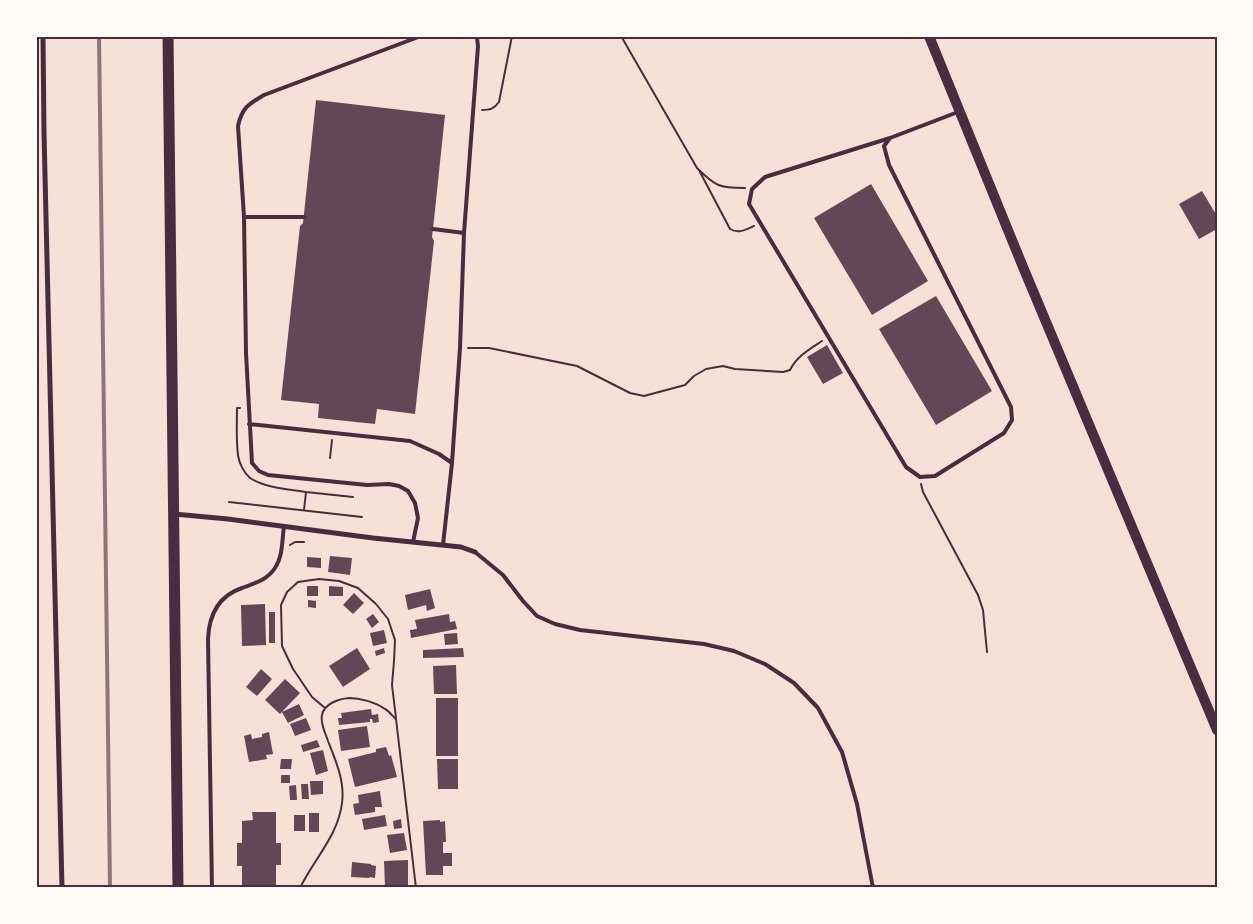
<svg xmlns="http://www.w3.org/2000/svg" width="1253" height="924" font-family="'Noto Serif',serif">
  <style>
    .building { fill: #644757 }
    .lines { fill: none; stroke-linecap: round; stroke-linejoin: round }
    .path { stroke: #4a2c40; stroke-width: 2 }
    .service { stroke: #4a2c40; stroke-width: 4 }
    .minor { stroke: #4a2c40; stroke-width: 5 }
    .secondary { stroke: #4a2c40; stroke-width: 10 }
    .primary { stroke: #4a2c40; stroke-width: 11 }
    .rail { stroke: #8f747c; stroke-width: 4 }
    .neatline { fill: none; stroke: #4a2c40; stroke-width: 2 }
  </style>
  <rect width="100%" height="100%" fill="#f7e1d7"/>
  <path class="building" d="M316 100 445 115 433 229 432 237 434 241 415 414 377 409 375 424 318 418 319 404 281 400 300 226 303 223Z
    M871 184 928 281 872 315 814 218Z
    M1202 191 1217 216V229L1199 239 1179 204Z
    M936 296 992 391 936 425 879 329Z
    M827 345 843 373 823 384 807 357Z
    M330 556 352 558 350 575 328 572Z
    M307 557 321 558V568L307 567Z
    M307 586H318V596H307Z
    M329 586 343 587V596H329Z
    M430 589 435 608 427 611 426 605 408 610 405 595Z
    M354 593 364 603 353 614 343 605Z
    M308 600 316 601V608L308 607Z
    M265 604 266 645 242 646 241 605Z
    M269 612H275V643H269Z
    M373 614 379 622 372 628 366 619Z
    M449 614 450 622 455 621 457 629 411 638 410 630 417 629 415 620Z
    M384 630 387 643 373 646 370 633Z
    M457 633 458 644 445 645 444 634Z
    M357 648 370 669 343 687 329 666Z
    M384 648 385 653 376 656 375 651Z
    M463 648 464 657 423 658V650Z
    M456 665 457 694H434L433 666Z
    M261 669 272 679 257 696 246 687Z
    M285 679 300 693 280 714 265 700Z
    M436 698H458V756H436Z
    M299 704 304 715 288 723 282 712Z
    M371 709 372 715 378 714 379 722 373 723 372 719H370V722L339 725 338 718H342L341 713Z
    M306 718 311 730 295 736 290 724Z
    M367 726 370 747 341 751 338 730Z
    M269 732 273 754 266 755 267 759 249 762 244 736 251 734 252 739 262 737V734Z
    M317 740 320 747 303 752 301 745Z
    M386 747 389 756 391 755 397 777 355 787 348 759 376 752V749Z
    M323 750 328 771 316 775 310 753Z
    M281 759H292L291 769H280Z
    M437 759H458V789H438Z
    M281 775H290V783H281Z
    M310 781H323V794L311 795Z
    M301 784H308L309 799H302Z
    M296 785 297 800H290L289 786Z
    M380 791 382 807H375V812L355 815 353 804 359 803 358 795Z
    M252 812H276V843H281V865H276V887L242 888V866H237V843H242V821L253 820Z
    M309 813H319V832H309Z
    M294 815H305V831H294Z
    M385 815 387 826 364 830 362 819Z
    M401 819 402 828 394 829 393 821Z
    M440 820V822L445 821 446 842H443V853H452V866H443V875H426L423 821Z
    M404 833 407 850 390 853 387 835Z
    M408 860V888H385L384 861Z
    M352 862 371 864V865L376 866 375 878 370 877 369 878 351 877Z"/>
  <g class="lines">
    <path class="path" d="M621 36 697 168C715 186 719 188 745 188
      M482 110C490 110 494 109 499 102L512 36
      M700 172 730 229C739 234 745 230 754 226
      M468 348H489L577 366 630 393 644 396 685 385 694 376 706 369 723 366 735 369 783 372 790 370C797 356 810 349 822 341
      M240 408H237C237 423 236 440 238 455 239 463 244 473 250 478 265 488 289 489 306 492L304 510
      M330 458 332 440
      M921 484 923 492 978 595 983 610 987 652
      M306 492 353 497
      M229 502 362 517
      M290 545 295 542H304
      M325 708 312 697 293 669 282 646 281 605 287 592 298 582 319 579 339 581 358 588 376 604 388 619 395 640 394 661 392 685 396 718
      M300 888C314 859 338 836 342 803 345 782 336 761 328 741 326 734 320 724 322 715 324 704 338 699 349 698 360 698 375 702 385 709 389 711 392 716 396 719L416 888"/>
    <path class="service" d="M890 138 884 146 889 165 1011 407 1012 420 1004 433 935 476 920 477 906 467 749 204 752 189 765 177 890 138 958 112
      M244 217H304
      M433 229 464 233
      M249 424 410 441 439 454 452 463
      M413 542 418 518 415 503 408 491 399 486 389 484 367 485 268 475 259 471 252 463 246 353 244 217 238 126C242 107 249 104 264 95L421 36
      M443 545 452 463 460 348 464 233 478 46 477 38 476 36
      M475 552 503 575 523 601 537 616 555 624 580 630 704 644 734 651 765 664 794 683 818 708 842 752 857 804 873 888
      M212 888 208 639C209 616 218 596 242 588 255 583 267 580 275 568 283 556 282 540 284 526"/>
    <path class="minor" d="M43 36 44 133 62 888
      M174 514 228 519 373 538 461 547 475 552"/>
    <path class="secondary" d="M929 36 1023 267 1217 730"/>
    <path class="primary" d="M168 36 178 888"/>
    <path class="rail" d="M99 36 110 888"/>
  </g>
  <rect width="1253" height="924" fill="none" stroke="#fffaf5" stroke-width="75"/>
  <rect x="38" y="38" width="1178" height="848" class="neatline"/>
</svg>
